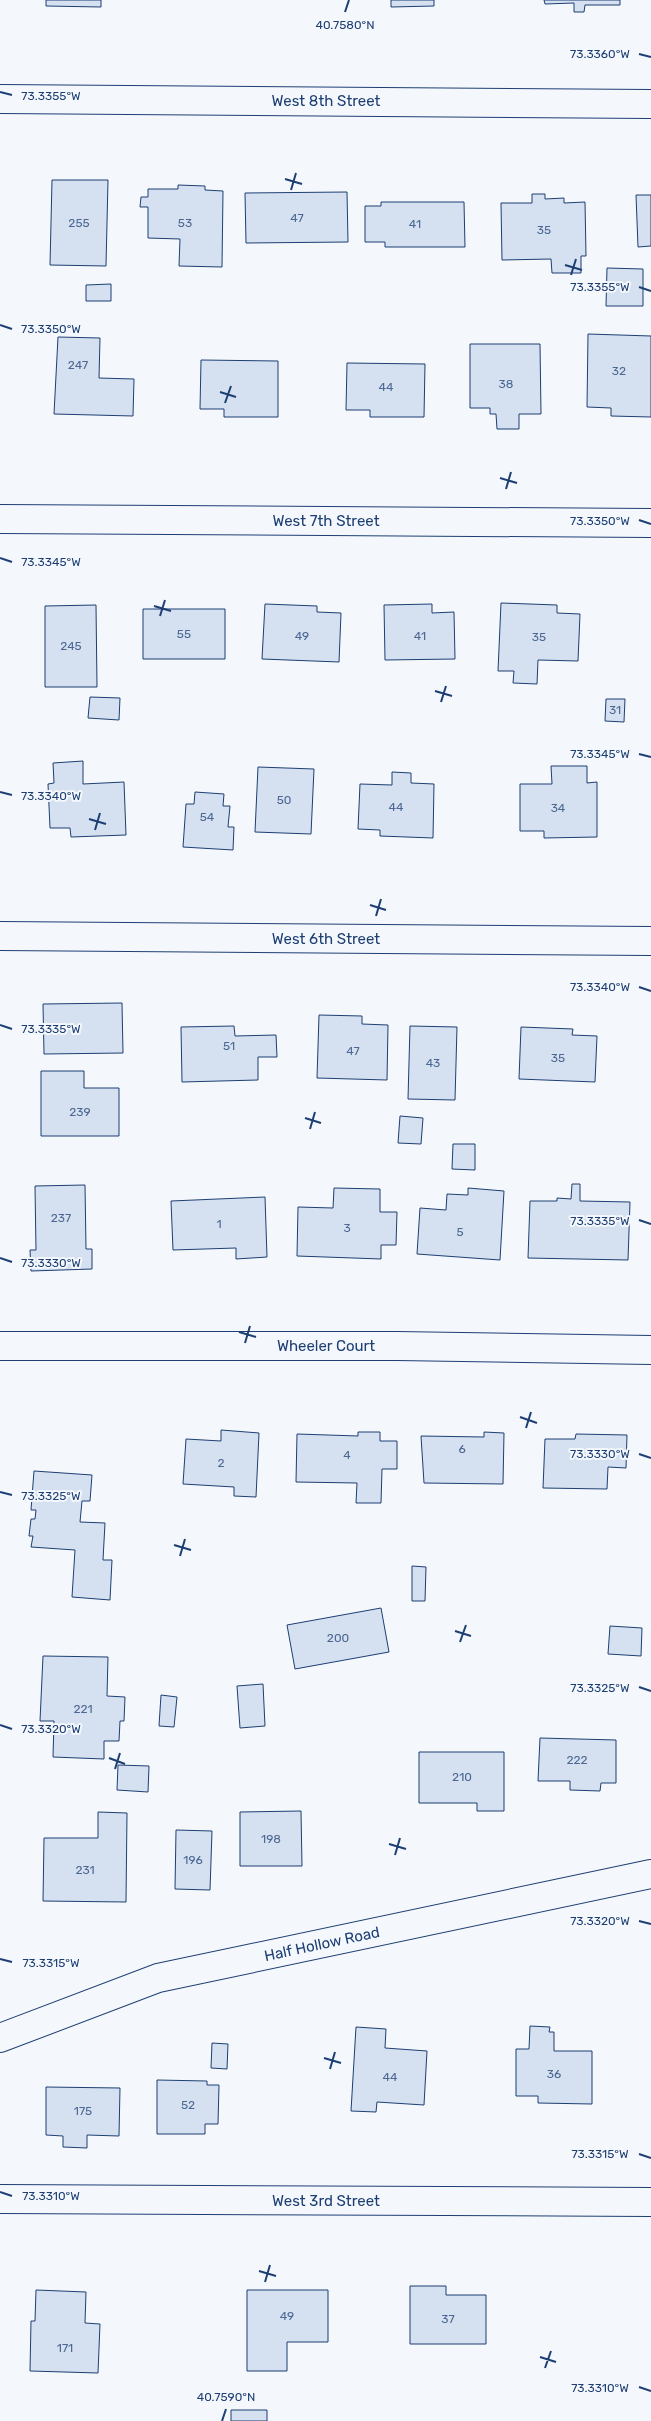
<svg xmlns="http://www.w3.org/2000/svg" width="651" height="2421" font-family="Rubik,sans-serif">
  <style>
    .building { fill: #d5e0f0; stroke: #1d3f73 }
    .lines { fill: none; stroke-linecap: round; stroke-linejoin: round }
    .street-casing { stroke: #1d3f73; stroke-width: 30 }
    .secondary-casing { stroke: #1d3f73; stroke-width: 30 }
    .street { stroke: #f4f7fb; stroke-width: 28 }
    .secondary { stroke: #f4f7fb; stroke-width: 28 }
    .ticks { fill: none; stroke: #1d3f73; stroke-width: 2 }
    .labels { text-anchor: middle; stroke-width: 4; stroke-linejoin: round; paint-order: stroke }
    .number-label { font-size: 12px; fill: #4b6792 }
    .street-label { font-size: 15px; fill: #1d3f73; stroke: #f4f7fb }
    .ticks-label { font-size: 12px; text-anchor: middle; fill: #1d3f73; stroke: #f4f7fb; stroke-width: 4; stroke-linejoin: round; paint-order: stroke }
  </style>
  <rect width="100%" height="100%" fill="#f4f7fb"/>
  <path class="building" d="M46 0H101V7L46 6Z
    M391 0H434V6L391 7Z
    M544 0H620V5H585L584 12H574V3L545 4Z
    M52 180H108L106 266 50 265Z
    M178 185 205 186V190L223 191 222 267 179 266 180 239 148 238V207H140L141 197H148V189H178Z
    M347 192 348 242 246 243 245 193Z
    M532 194H545V199L564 198V203L585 202 586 256H581V273H552L551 259 502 260 501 203H532Z
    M636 195H651V246L638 247Z
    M381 202H464L465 247H385V242H365V206H381Z
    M607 268 643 269V306H606Z
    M111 284V301H86V285Z
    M588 334 651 336V417L611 416V408L587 407Z
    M58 337 100 338 99 378 134 379 133 416 54 414Z
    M470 344H540L541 414H519V429H497L496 414H490V408H470Z
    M201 360 278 361V417H224V409H200Z
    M347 363 425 364 424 417H370V410H346Z
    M501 603 557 605V613L580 614 578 661 538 660 537 684 513 683 514 671H498Z
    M265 604 317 606V612L341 613 339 662 262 659Z
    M432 604V613L454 612 455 659 385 660 384 605Z
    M96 605 97 687H45V606Z
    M143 609H225V659H143Z
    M90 697 120 698 119 720 88 718Z
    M606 699H625L624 722 605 721Z
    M83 761V784L124 782 126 835 71 837 70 828H50L48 784 54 783 53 763Z
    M551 766H587V783L597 782V837L544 838V831H520V784H552Z
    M258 767 314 769 311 834 255 832Z
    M392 772 411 773V783L434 784 433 838 380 836V830L358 829 360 784 392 785Z
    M195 792 224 794 223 806H230L228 827H234L233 850 183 847 186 804H194Z
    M122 1003 123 1053 44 1054 43 1004Z
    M319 1015 362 1016V1024L388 1025 387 1080 317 1078Z
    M234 1026 235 1036 276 1035 277 1057H258V1080L182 1082 181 1027Z
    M410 1026 457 1027 455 1100 408 1099Z
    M521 1027 573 1029 572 1035 597 1036 595 1082 519 1079Z
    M41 1071H84V1088H119V1136H41Z
    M400 1116 423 1118 421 1144 398 1143Z
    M453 1144H475V1170L452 1169Z
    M572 1184H580V1201L630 1202 628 1260 528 1258 530 1201H557V1198L571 1199Z
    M85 1185 86 1249H92V1269L31 1271 30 1250H36L35 1186Z
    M334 1188 380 1189V1212H397L396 1245H381V1259L297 1256 298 1207 333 1208Z
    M468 1188 504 1191 500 1260 417 1254 420 1208 446 1210 447 1194 468 1195Z
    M265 1197 267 1257 236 1259V1248L173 1250 171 1201Z
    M221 1430 259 1433 256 1497 234 1496V1487L183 1484 186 1439 221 1441Z
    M358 1432H380V1441H397V1469H382L381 1503H356L357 1483 296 1482 297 1434 358 1436Z
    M484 1432 504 1433 503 1484 424 1483 421 1436 484 1437Z
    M576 1434 627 1435 626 1468 608 1467 607 1489 543 1488 545 1439H575Z
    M34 1471 92 1475 90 1501H82L80 1522 105 1523 103 1560H112L110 1600 72 1597 75 1550 31 1547 33 1536H29L31 1519H35L36 1510H31Z
    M412 1566 426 1567 425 1601H412Z
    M381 1608 389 1652 295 1669 287 1625Z
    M610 1626 642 1628 641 1656 608 1654Z
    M43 1656 108 1657 107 1696 125 1697 124 1721H120L119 1741H104V1759L53 1757 54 1721H40Z
    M263 1684 265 1726 240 1728 237 1686Z
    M161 1695 177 1697 174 1727 159 1726Z
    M540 1738 616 1740V1783H601L600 1791 570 1790V1781H538Z
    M419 1752H504V1811H477V1803H419Z
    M118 1765 149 1766 148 1792 117 1790Z
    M301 1811 302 1866H240V1812Z
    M98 1812 127 1813 126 1902 43 1901 44 1838H98Z
    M176 1830 212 1831 210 1890 175 1889Z
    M530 2026 550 2027 549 2032H554V2051H592V2104L538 2103V2096H516V2049H529Z
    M356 2027 386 2029 385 2048 427 2051 424 2105 377 2102 376 2112 351 2111Z
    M212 2043 228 2044 227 2069 211 2068Z
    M157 2080 207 2081V2085H219L218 2124H205V2134H157Z
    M46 2087 120 2088 119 2136 87 2135V2148L63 2147V2136L46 2135Z
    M410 2286H446V2295H486V2344H410Z
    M36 2290 86 2292 85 2323 100 2324 98 2373 30 2371 31 2321H35Z
    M247 2290H328V2342H287V2371H247Z
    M231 2410H267V2421H231Z"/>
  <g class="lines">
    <g class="street-casing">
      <path id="street" d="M0 99 651 104
        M0 519 651 523
        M0 936 651 941
        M0 1346H397L651 1350
        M0 2199 651 2202"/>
    </g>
    <g class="secondary-casing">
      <path id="secondary" d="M0 2038 158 1978 651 1874"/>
    </g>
    <use href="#street" class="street"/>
    <use href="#secondary" class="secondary"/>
  </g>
  <path class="ticks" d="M345 12 349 0M639 54 651 57M0 92 12 95M285 179 302 184M291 190 296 173M565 265 582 270M571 275 576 259M639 287 651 291M0 325 12 329M220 392 236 397M225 403 231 386M500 478 517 483M506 489 511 472M639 520 651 524M0 558 12 562M154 606 171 611M160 616 165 600M435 691 452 696M441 702 446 686M639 754 651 757M0 792 12 795M89 819 106 824M95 830 100 813M370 905 386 910M376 916 381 899M639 987 651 991M0 1025 12 1029M305 1118 321 1123M310 1129 315 1112M639 1220 651 1224M0 1258 12 1262M239 1332 256 1337M245 1343 250 1326M520 1417 537 1423M526 1428 531 1412M639 1454 651 1458M0 1492 12 1495M174 1545 191 1550M180 1556 185 1539M455 1631 471 1636M460 1642 466 1625M639 1687 651 1691M0 1725 12 1729M109 1758 125 1764M115 1769 120 1753M389 1844 406 1849M395 1855 400 1838M639 1921 651 1924M0 1959 12 1962M324 2058 341 2063M330 2069 335 2052M639 2154 651 2158M0 2192 12 2196M259 2271 276 2276M265 2282 270 2265M540 2357 556 2362M545 2368 551 2351M639 2387 651 2391M222 2421 226 2409"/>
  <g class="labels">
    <g class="number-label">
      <text x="297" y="222">47</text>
      <text x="79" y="227">255</text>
      <text x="185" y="227">53</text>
      <text x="415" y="228">41</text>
      <text x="544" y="234">35</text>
      <text x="78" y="369">247</text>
      <text x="619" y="375">32</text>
      <text x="506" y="388">38</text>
      <text x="386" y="391">44</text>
      <text x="184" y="638">55</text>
      <text x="302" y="640">49</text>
      <text x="420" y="640">41</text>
      <text x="539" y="641">35</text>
      <text x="71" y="650">245</text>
      <text x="615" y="714">31</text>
      <text x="284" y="804">50</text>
      <text x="396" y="811">44</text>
      <text x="558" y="812">34</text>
      <text x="207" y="821">54</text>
      <text x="229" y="1050">51</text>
      <text x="353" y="1055">47</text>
      <text x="558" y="1062">35</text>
      <text x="433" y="1067">43</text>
      <text x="80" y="1116">239</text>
      <text x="61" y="1222">237</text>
      <text x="219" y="1228">1</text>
      <text x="347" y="1232">3</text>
      <text x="460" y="1236">5</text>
      <text x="462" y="1453">6</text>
      <text x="347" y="1459">4</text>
      <text x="221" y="1467">2</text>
      <text x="338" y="1642">200</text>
      <text x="83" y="1713">221</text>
      <text x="577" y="1764">222</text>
      <text x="462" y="1781">210</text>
      <text x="271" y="1843">198</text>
      <text x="193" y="1864">196</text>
      <text x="85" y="1874">231</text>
      <text x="554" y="2078">36</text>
      <text x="390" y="2081">44</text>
      <text x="188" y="2109">52</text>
      <text x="83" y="2115">175</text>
      <text x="287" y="2320">49</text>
      <text x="448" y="2323">37</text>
      <text x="65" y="2352">171</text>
    </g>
    <g class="street-label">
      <text x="326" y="106">West 8th Street</text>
      <text x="326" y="526">West 7th Street</text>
      <text x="326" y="944">West 6th Street</text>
      <text x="326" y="1351">Wheeler Court</text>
      <text transform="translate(322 1944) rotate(-12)" y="5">Half Hollow Road</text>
      <text x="326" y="2206">West 3rd Street</text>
    </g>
  </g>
  <g class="ticks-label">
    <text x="345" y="29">40.7580°N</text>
    <text x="600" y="58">73.3360°W</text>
    <text x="51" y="100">73.3355°W</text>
    <text x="600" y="291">73.3355°W</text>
    <text x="51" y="333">73.3350°W</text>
    <text x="600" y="525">73.3350°W</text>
    <text x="51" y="566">73.3345°W</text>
    <text x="600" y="758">73.3345°W</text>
    <text x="51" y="800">73.3340°W</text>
    <text x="600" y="991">73.3340°W</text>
    <text x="51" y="1033">73.3335°W</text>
    <text x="600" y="1225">73.3335°W</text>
    <text x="51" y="1267">73.3330°W</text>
    <text x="600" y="1458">73.3330°W</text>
    <text x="51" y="1500">73.3325°W</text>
    <text x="600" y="1692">73.3325°W</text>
    <text x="51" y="1733">73.3320°W</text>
    <text x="600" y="1925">73.3320°W</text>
    <text x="51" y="1967">73.3315°W</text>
    <text x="600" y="2158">73.3315°W</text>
    <text x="51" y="2200">73.3310°W</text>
    <text x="600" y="2392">73.3310°W</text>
    <text x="226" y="2401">40.7590°N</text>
  </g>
</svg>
